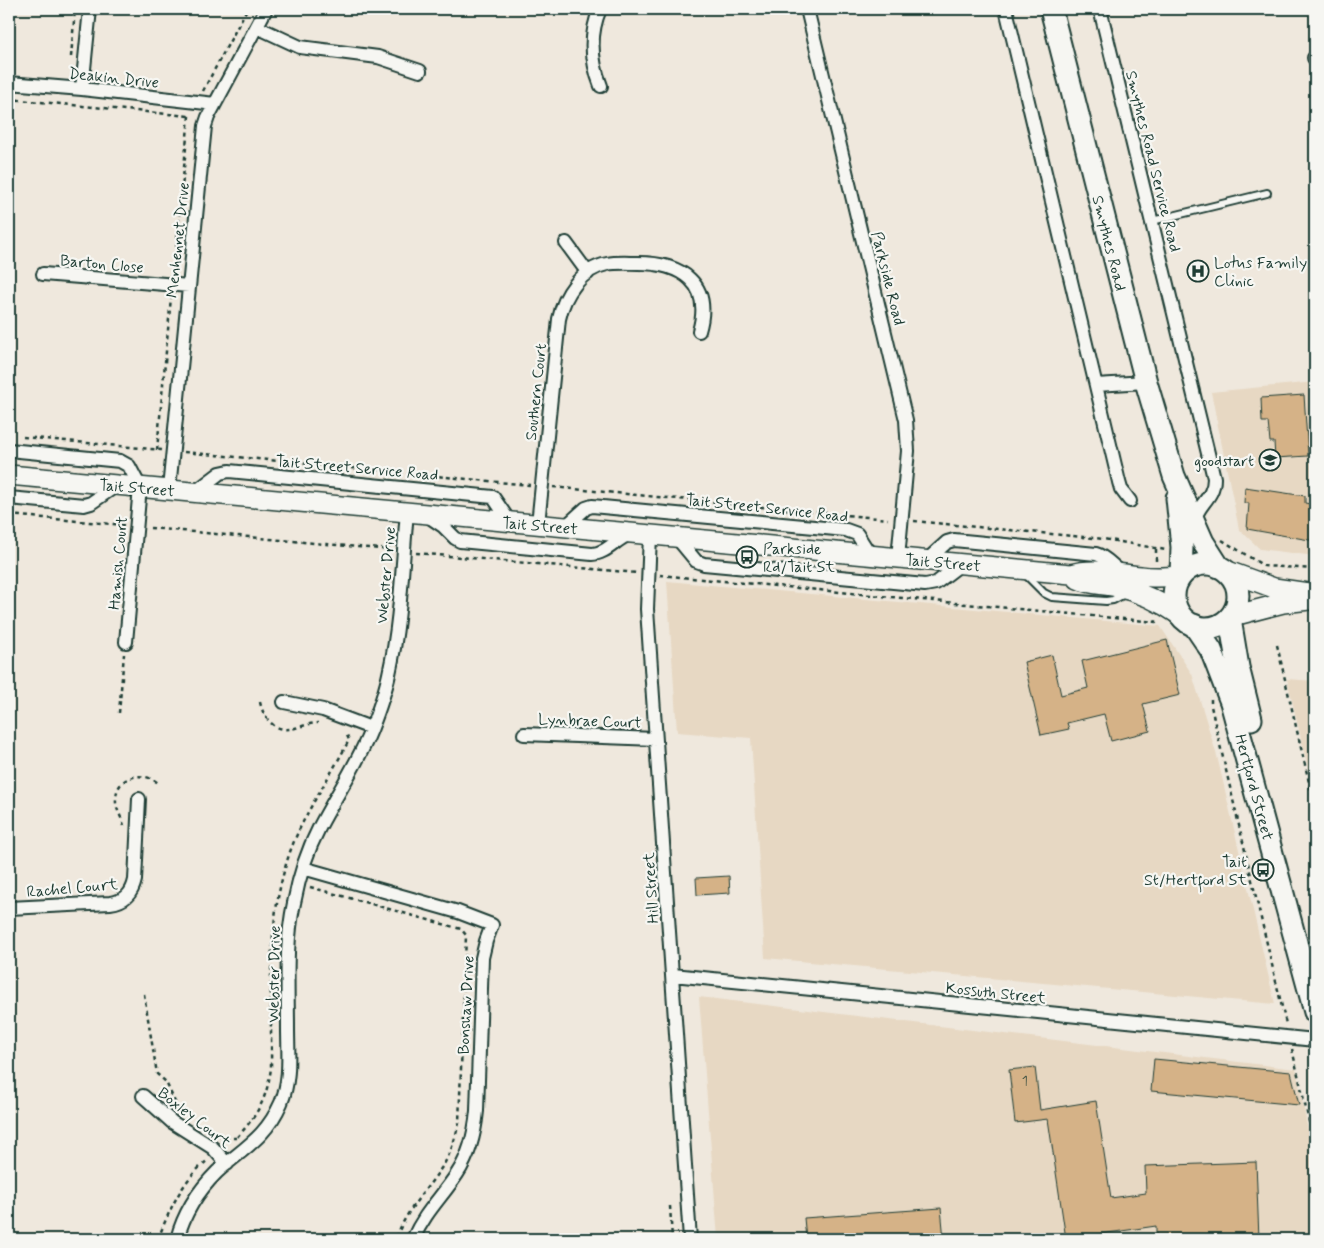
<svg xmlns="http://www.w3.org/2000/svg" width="1324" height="1248" font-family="Mynerve,sans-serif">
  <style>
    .built { fill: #e7d8c3 }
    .building { fill: #d5b287; stroke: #1f3d34 }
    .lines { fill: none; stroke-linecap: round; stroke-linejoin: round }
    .lane-casing { stroke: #1f3d34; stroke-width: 10 }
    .street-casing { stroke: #1f3d34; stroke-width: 16 }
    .secondary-casing { stroke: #1f3d34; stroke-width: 22 }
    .primary-casing { stroke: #1f3d34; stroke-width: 25 }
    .path { stroke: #1f3d34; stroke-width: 2.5; stroke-dasharray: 4 4; stroke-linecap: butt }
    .lane { stroke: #f6f6f2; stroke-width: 6 }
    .street { stroke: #f6f6f2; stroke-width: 12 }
    .secondary { stroke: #f6f6f2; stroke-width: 19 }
    .primary { stroke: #f6f6f2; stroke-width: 21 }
    .labels { text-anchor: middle; stroke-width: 4.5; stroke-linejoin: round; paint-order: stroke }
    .number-label { font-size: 14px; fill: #4c5a49 }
    .street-label { font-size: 16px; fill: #1f3d34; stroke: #f6f6f2 }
    .poi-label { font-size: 16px; fill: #1f3d34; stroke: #f6f6f2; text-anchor: start }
  </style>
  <rect width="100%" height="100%" fill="#efe8dd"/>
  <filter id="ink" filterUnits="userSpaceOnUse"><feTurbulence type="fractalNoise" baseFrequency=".02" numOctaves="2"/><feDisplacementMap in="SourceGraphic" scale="10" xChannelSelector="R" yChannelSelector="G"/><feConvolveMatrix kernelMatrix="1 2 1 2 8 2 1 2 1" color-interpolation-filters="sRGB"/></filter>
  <g filter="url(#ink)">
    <path class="built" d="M1315 382V556L1260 549 1239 529 1211 392Z
      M667 581 1160 626 1192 674 1217 756 1275 1004 765 958 751 738 677 732Z
      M1287 679 1315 681V798Z
      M699 997 1296 1069 1315 1166V1239H718Z"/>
    <path class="building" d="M1304 395 1308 456 1275 458 1274 442H1270L1268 422H1262L1261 398Z
      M1245 487 1305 496V503L1315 505V541L1247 529 1249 503H1244Z
      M1167 640 1180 695 1143 704 1150 731 1111 741 1104 714 1067 723 1069 729 1041 735 1024 662 1052 655 1061 695 1088 688 1082 661Z
      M729 876 730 893 697 895 696 878Z
      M1154 1059 1291 1072 1299 1105 1151 1091Z
      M1035 1067 1040 1110 1096 1101 1111 1198 1146 1193 1145 1166 1256 1162 1259 1239H1156V1226L1066 1239 1048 1119 1015 1123 1009 1070Z
      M941 1208 944 1239H806L804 1218Z"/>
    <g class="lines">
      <g class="lane-casing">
        <path id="lane" d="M1152 221 1267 193
          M1026 575 1044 593 1052 597 1106 601 1113 600 1126 593"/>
      </g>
      <g class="street-casing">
        <path id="street" d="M600 9C589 35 591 61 601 86
          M807 9 906 420 908 451 898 558
          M1006 9 1119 482 1121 489 1130 501
          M1100 9 1214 478C1214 499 1197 504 1194 522
          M257 27 300 47 378 57 420 71
          M1314 58H1315
          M9 83 82 89 215 104
          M82 89 90 9
          M566 243 588 273
          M43 274 189 286
          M1096 385 1146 382
          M9 450 120 461 129 466 140 487 126 642
          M169 489 205 126 208 117 266 9
          M195 492 220 473 229 471 493 497 510 522
          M9 498 84 505 91 503 117 485
          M428 516 443 526 455 538 460 541 592 554C606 554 616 539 630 534
          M538 524 559 319C564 295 581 269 607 264 617 262 628 263 638 263 681 263 713 283 699 331
          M565 527 586 508 592 506 846 530 857 534 871 556
          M650 535 647 609 690 1239
          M677 538 696 561 704 564 925 585 936 583 961 564
          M926 561 947 542 954 540 1096 554C1107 557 1113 568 1123 573
          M284 702 323 710 371 728
          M524 734 656 739
          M303 868 458 912 492 925 486 941 482 958 477 1111C475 1132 469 1156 457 1174 441 1198 425 1212 413 1239
          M9 908 110 903C125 901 132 894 135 880L139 799
          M673 975 1315 1040
          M143 1096 172 1122 213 1148 227 1164
          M177 1239C184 1213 198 1191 217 1172 243 1148 265 1139 281 1103 291 1080 288 1053 288 1029 288 987 285 944 294 903 299 877 307 851 319 828 336 795 357 765 371 730 378 712 385 693 389 674 401 621 402 566 407 512"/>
      </g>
      <g class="secondary-casing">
        <path id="secondary" d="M9 475 1071 574C1095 567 1117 574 1141 576 1154 578 1167 577 1180 576
          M1225 570 1274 588 1315 594
          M1078 579C1090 585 1104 584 1117 587 1141 592 1161 602 1181 616
          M1233 616 1283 603 1309 600"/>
      </g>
      <g class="primary-casing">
        <path id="primary" d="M1051 9 1146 382 1174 476 1203 542 1219 567
          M1177 498 1182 547 1181 574
          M1174 596a32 32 0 1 1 64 0a32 32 0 1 1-64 0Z
          M1230 619 1238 667 1251 719
          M1194 625 1211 650 1231 702 1315 1012"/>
      </g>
      <path class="path" d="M71 57 75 9
        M203 91 247 9
        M9 99 189 116
        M174 271 189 116 191 113
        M23 437 162 450
        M157 450 171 297
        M184 452 530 485
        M553 487 888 519
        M9 515 124 525
        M914 521 1104 539 1166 550
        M150 528 391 550
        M1222 540 1264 566 1315 569
        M1156 549V561
        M416 553 637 573
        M660 575 1156 622V619
        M1277 645 1315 808
        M1211 699V706L1216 728 1286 1024
        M260 702C263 717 273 731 290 729 299 728 308 723 318 723
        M119 713 124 654
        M124 826C122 817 115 809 116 799 116 776 142 770 158 783
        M310 887 461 929 466 935 459 1123C455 1138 451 1154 442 1167 426 1191 405 1211 396 1239
        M144 994 157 1074 166 1082 178 1109
        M1292 1049 1315 1147
        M218 1134 225 1138H236
        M237 1137C258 1115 267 1098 271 1068 272 994 265 924 290 852 304 812 330 778 349 740L346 733
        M9 1186 12 1239
        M670 1206 672 1239
        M158 1239C169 1211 182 1180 207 1161"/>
      <use href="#lane" class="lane"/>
      <use href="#street" class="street"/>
      <use href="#secondary" class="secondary"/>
      <use href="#primary" class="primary"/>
    </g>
  </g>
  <defs>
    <g id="hospital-ring" transform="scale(1.125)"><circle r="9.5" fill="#f6f6f2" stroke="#1f3d34" stroke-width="1.5"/><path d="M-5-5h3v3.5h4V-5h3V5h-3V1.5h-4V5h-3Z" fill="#1f3d34"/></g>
    <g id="school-ring" transform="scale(1.125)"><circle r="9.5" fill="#f6f6f2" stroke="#1f3d34" stroke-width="1.5"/><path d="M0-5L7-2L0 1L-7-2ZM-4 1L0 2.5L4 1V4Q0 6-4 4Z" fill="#1f3d34"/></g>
    <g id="bus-ring" transform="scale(1.125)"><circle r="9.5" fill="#f6f6f2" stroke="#1f3d34" stroke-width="1.5"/><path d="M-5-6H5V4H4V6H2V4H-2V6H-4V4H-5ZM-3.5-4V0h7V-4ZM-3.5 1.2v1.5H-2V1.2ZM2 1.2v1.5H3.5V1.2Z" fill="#1f3d34"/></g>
  </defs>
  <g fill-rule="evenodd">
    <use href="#hospital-ring" x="1198" y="271"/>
    <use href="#school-ring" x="1270" y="460"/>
    <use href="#bus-ring" x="747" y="557"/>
    <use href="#bus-ring" x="1263" y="870"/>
  </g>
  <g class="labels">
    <g class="number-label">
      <text x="1025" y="1085">1</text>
    </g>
    <g class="street-label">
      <text transform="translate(114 77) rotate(6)" y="6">Deakin Drive</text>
      <text transform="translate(1154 161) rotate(76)" y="6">Smythes Road Service Road</text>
      <text transform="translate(177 240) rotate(-84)" y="6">Menhennet Drive</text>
      <text transform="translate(1110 243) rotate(76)" y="6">Smythes Road</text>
      <text transform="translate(102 263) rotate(5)" y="6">Barton Close</text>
      <text transform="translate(889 278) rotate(76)" y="6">Parkside Road</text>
      <text transform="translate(535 392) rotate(-84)" y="6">Southern Court</text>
      <text transform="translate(357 467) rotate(5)" y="6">Tait Street Service Road</text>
      <text transform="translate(137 487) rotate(5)" y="6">Tait Street</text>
      <text transform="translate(767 507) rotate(6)" y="6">Tait Street Service Road</text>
      <text transform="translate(540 525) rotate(5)" y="6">Tait Street</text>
      <text transform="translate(943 562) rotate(5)" y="6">Tait Street</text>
      <text transform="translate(117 563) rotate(-85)" y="6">Hamish Court</text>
      <text transform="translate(385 575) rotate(-85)" y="6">Webster Drive</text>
      <text transform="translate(590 720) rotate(2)" y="6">Lynbrae Court</text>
      <text transform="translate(1255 787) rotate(75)" y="6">Hertford Street</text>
      <text transform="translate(72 887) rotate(-5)" y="6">Rachel Court</text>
      <text transform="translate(650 888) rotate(-94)" y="6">Hill Street</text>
      <text transform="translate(273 974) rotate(-89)" y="6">Webster Drive</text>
      <text transform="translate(996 992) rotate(6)" y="6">Kossuth Street</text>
      <text transform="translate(465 1005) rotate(-87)" y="6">Bonshaw Drive</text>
      <text transform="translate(195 1117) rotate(38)" y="6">Boxley Court</text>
    </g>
    <g class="poi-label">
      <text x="1214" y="268">Lotus Family<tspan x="1214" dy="18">Clinic</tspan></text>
      <text x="1254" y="466" text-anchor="end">goodstart</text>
      <text x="763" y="554">Parkside<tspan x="763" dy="18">Rd/Tait St</tspan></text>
      <text x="1247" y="867" text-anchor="end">Tait<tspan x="1247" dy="18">St/Hertford St</tspan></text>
    </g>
  </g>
  <rect width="1324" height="1248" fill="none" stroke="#f6f6f2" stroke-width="30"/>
  <rect x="15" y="15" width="1294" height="1218" fill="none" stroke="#1f3d34" stroke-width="2" filter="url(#ink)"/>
</svg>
